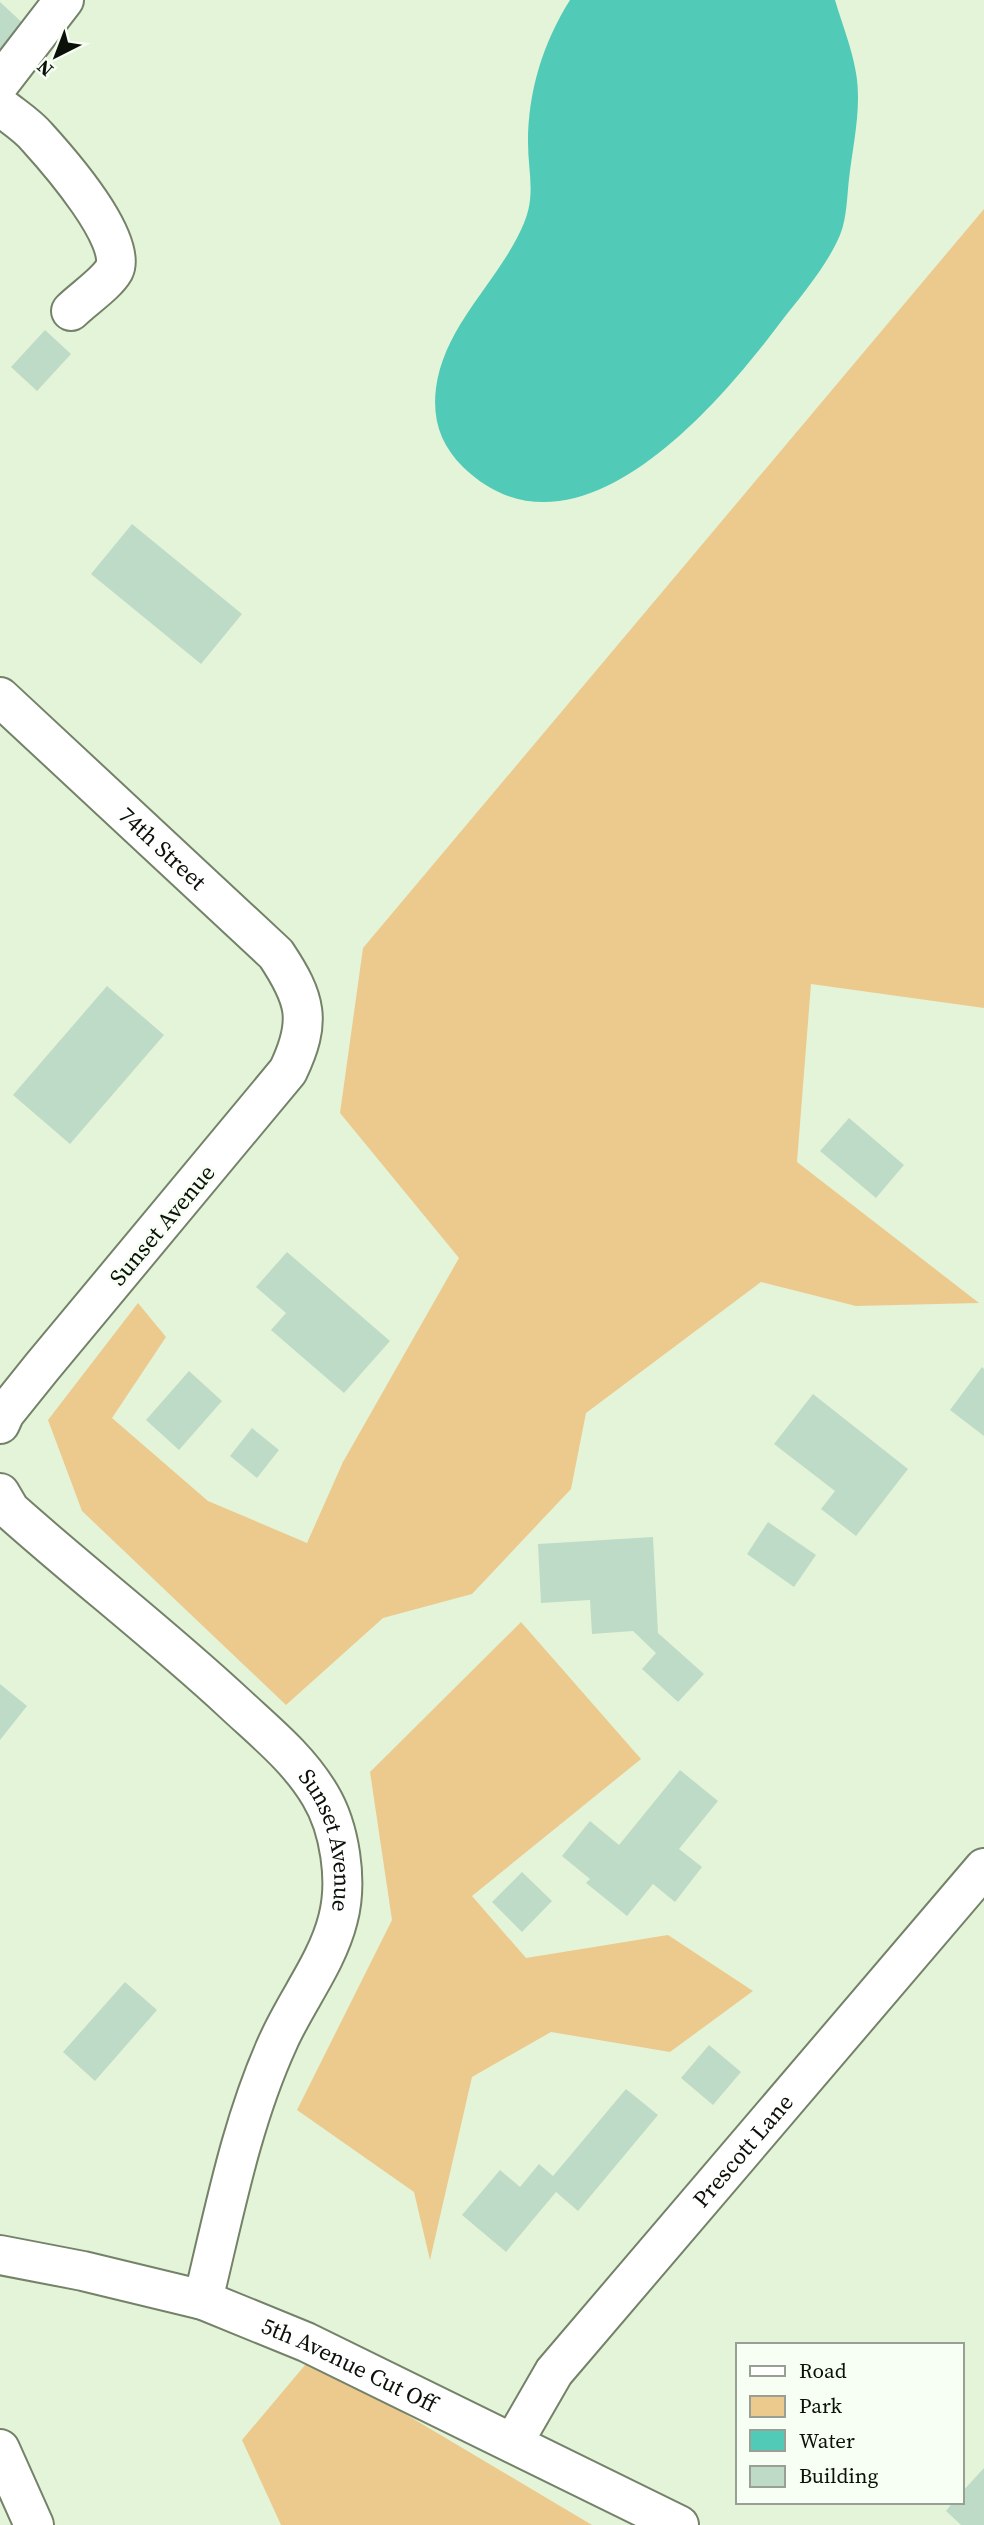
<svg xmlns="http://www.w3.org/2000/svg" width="984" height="2525" font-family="'Source Serif 4',serif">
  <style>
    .green { fill: #ecca8e }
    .water { fill: #51cab8 }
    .building { fill: #bedbc8 }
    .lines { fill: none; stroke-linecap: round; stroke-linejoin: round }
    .minor-casing { stroke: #748269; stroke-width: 42 }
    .highway-casing { stroke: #748269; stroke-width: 42 }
    .minor { stroke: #fff; stroke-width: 38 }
    .highway { stroke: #fff; stroke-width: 38 }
    .labels { text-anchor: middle; stroke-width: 5; stroke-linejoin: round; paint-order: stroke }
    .street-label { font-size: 23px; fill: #0b1108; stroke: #f7fef3 }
  </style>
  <rect width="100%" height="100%" fill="#e4f4d8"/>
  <path class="green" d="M984 209V1008L811 984 797 1162 979 1303 856 1306 761 1282 586 1413 571 1489 472 1594 383 1618 286 1705 82 1511 48 1420 138 1303 166 1337 112 1418 208 1501 307 1543 343 1462 459 1258 340 1113 363 948Z
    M521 1622 641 1759 472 1896 526 1958 668 1935 753 1991 670 2052 551 2032 472 2077 430 2260 414 2192 297 2110 392 1920 370 1772Z
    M311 2358 592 2525H281L242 2440Z"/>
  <path class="water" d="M570 0H835C842 24 852 48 856 73 862 107 853 144 849 179 847 196 847 218 840 235 827 266 801 296 780 323 717 407 575 575 463 467 441 445 432 420 436 388 445 323 500 281 524 223 536 195 528 171 528 143 528 91 543 43 570 0Z"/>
  <path class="building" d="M0 2 27 27 0 56Z
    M45 330 71 354 37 391 11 367Z
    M132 524 242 614 201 664 91 574Z
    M107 986 164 1035 70 1144 13 1095Z
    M849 1118 904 1165 876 1198 820 1151Z
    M287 1252 390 1341 344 1393 271 1330 286 1313 256 1287Z
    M982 1367 984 1369V1436L950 1410Z
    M189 1371 222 1401 179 1450 146 1420Z
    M813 1394 908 1469 856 1536 821 1509 835 1491 774 1444Z
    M252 1428 279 1450 257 1478 230 1456Z
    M768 1522 816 1555 794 1587 747 1554Z
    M653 1537 658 1633 704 1674 678 1702 642 1669 656 1653 633 1631 592 1634 590 1600 541 1603 538 1544Z
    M0 1684 27 1706 0 1740Z
    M680 1770 718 1801 679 1849 702 1867 675 1902 653 1884 627 1916 586 1883 590 1879 562 1856 590 1821 619 1845Z
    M522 1872 552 1901 522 1932 492 1902Z
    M125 1982 157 2010 95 2081 63 2052Z
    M709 2045 741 2072 713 2105 681 2078Z
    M626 2089 658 2115 578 2211 556 2192 506 2252 462 2215 500 2170 520 2187 539 2164 553 2176Z
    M984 2468V2525H961L946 2511 953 2502H961V2493Z"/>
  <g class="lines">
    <g class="minor-casing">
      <g id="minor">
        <path d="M0 83 64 0"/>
        <path d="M0 106C12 116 27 125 37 137 57 159 129 241 114 270 106 284 83 299 71 311"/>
        <path id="s1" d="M0 697 276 954C306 999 312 1021 288 1071L42 1367 5 1413 0 1424"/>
        <path id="s2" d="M0 1493 10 1510C84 1576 162 1636 234 1703 265 1732 298 1758 320 1795 340 1828 348 1881 338 1919 327 1963 296 2001 278 2042 241 2123 224 2214 203 2300"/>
        <path id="s3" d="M0 2255 83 2271 203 2300 306 2342 679 2525"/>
        <path id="s4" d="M513 2443 554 2372 984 1868"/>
      </g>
    </g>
    <g class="highway-casing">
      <path id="highway" d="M0 2449 34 2525"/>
    </g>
    <use href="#minor" class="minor"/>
    <use href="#highway" class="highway"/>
  </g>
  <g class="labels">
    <g class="street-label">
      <text dy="8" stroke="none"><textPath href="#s1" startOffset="222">74th Street</textPath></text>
      <text transform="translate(162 1225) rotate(-50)" y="8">Sunset Avenue</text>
      <text dy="8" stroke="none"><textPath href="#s2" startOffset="488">Sunset Avenue</textPath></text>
      <text dy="8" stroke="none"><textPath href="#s4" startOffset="373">Prescott Lane</textPath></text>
      <text dy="8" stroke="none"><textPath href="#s3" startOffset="368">5th Avenue Cut Off</textPath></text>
    </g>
  </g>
  <rect x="736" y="2343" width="228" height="161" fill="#f7fef3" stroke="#999f95" stroke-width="2"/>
  <rect x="750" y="2366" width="35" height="10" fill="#ffffff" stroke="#999f95" stroke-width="2"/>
  <text x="799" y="2378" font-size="21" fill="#0b1108">Road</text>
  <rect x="750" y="2396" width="35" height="21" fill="#ecca8e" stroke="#999f95" stroke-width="2"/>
  <text x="799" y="2413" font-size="21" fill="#0b1108">Park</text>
  <rect x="750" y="2430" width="35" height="21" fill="#51cab8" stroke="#999f95" stroke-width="2"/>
  <text x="799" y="2448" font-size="21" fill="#0b1108">Water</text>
  <rect x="750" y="2466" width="35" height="21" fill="#bedbc8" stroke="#999f95" stroke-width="2"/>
  <text x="799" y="2483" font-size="21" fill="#0b1108">Building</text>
  <g transform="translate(56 56) rotate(222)" stroke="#f7fef3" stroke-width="5" paint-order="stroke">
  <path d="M0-5L12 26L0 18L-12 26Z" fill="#0b1108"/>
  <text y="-10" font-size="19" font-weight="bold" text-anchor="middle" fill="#0b1108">N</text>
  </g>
</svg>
